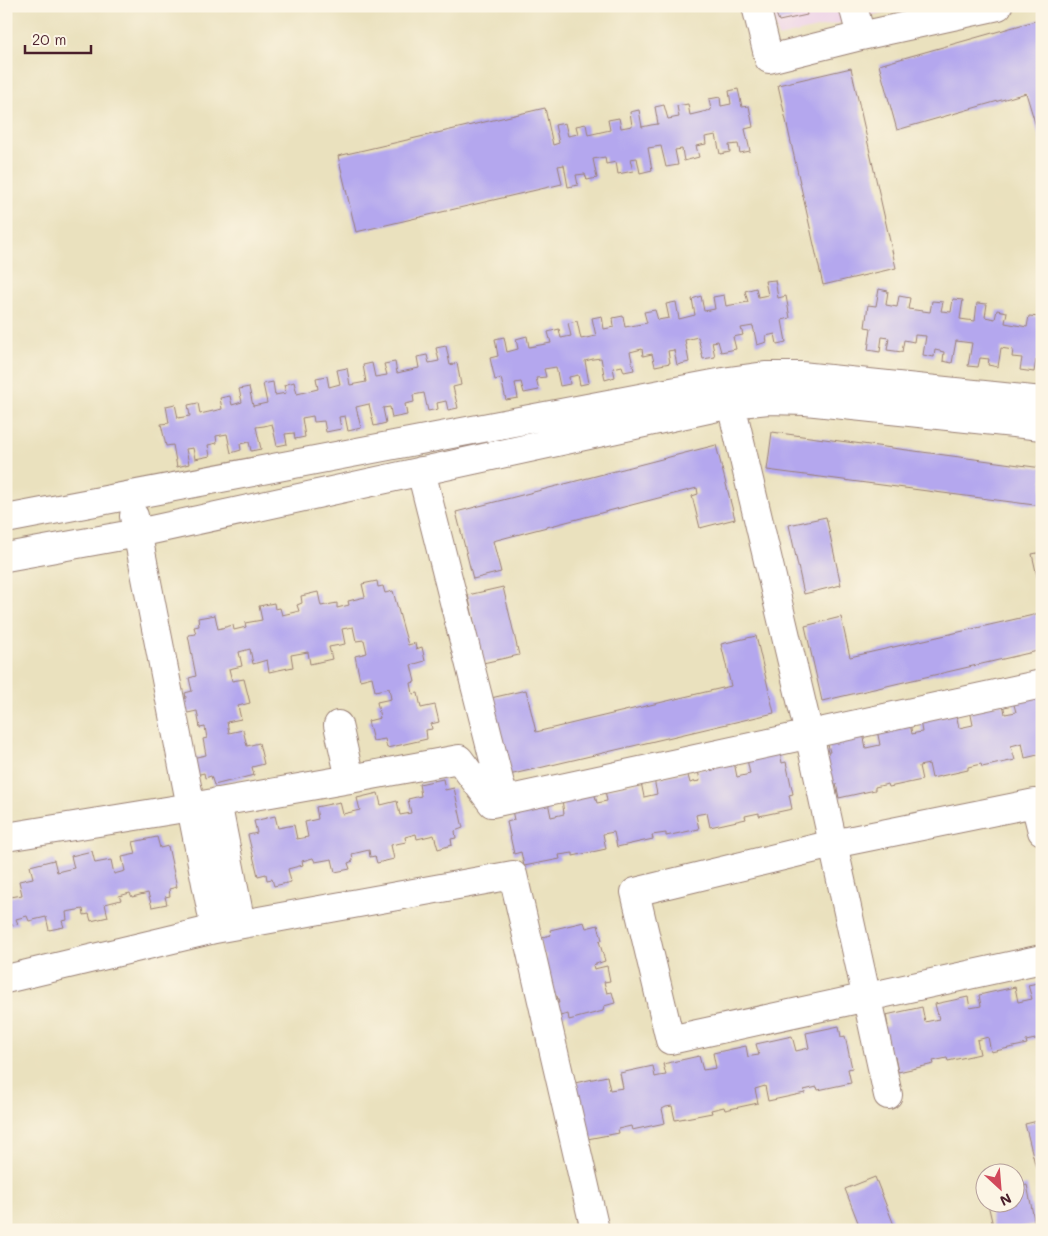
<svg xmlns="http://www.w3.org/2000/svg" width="1048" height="1236" font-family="Mali,sans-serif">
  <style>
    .built { fill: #edd1e9 }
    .building { fill: #b4a7ee }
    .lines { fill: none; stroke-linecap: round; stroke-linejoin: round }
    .minor-casing { stroke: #9a8074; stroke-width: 30 }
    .minor { stroke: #fff; stroke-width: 28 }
  </style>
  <rect width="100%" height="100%" fill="#fcf5e5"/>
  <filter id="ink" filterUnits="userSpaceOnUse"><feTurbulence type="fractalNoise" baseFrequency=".02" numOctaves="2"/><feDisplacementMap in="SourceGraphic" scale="10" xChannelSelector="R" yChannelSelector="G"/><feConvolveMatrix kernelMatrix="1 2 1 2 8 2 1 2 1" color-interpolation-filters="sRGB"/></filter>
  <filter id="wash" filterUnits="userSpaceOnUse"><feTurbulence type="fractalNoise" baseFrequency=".0096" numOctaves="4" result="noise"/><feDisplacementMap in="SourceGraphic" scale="20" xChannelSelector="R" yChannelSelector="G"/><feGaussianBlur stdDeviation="1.12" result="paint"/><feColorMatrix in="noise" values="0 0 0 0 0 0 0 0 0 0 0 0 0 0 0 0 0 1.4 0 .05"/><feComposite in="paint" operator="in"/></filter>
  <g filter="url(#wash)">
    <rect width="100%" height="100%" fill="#eae1be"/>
    <path class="built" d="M771 6H912L778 37Z"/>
    <g id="blocks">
      <path class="building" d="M773 6H805L807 15 779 21Z
        M1042 19V146L1026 93 897 130 879 65Z
        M851 68 896 268 823 285 778 85Z
        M738 89 742 107 749 106 753 127 745 129 750 151 740 153 738 144 729 145 730 152 720 154 716 135 705 137 706 144 696 146 699 157 684 161 682 149 675 150 678 165 666 167 661 146 648 148 652 170 640 173 637 158 630 159 633 171 618 174 616 162 606 164 605 157 593 159 597 178 587 180 585 174 576 175 578 185 568 187 564 165 558 166 562 184 356 232 338 156 545 108 553 145 559 143 555 125 565 123 568 136 578 134 576 126 586 124 588 135 610 130 608 120 619 118 621 128 632 126 630 112 639 110 642 127 651 125 658 124 655 107 664 105 668 119 679 117 677 106 688 104 690 115 711 110 709 99 720 97 721 106 731 104 729 91Z
        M775 280 778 298 786 296 790 318 782 320 786 342 777 344 775 334 766 336 767 342 757 345 753 326 741 328 743 335 733 337 736 349 721 352 718 341 712 342 715 357 703 359 698 337 685 340 689 362 677 365 674 350 668 351 670 363 655 366 652 354 643 356 642 349 630 352 634 370 624 372 622 366 613 368 615 377 605 380 601 358 593 359 585 361 589 383 580 385 578 375 569 377 570 384 560 386 556 367 544 369 546 377 536 378 539 390 524 393 521 382 515 383 518 398 506 400 501 378 495 380 490 358 498 356 495 339 504 337 507 352 518 349 516 339 527 336 529 347 551 343 548 332 559 329 561 338 571 336 568 323 577 321 581 339 596 336 592 318 602 316 604 329 614 327 613 318 623 316 625 327 647 323 644 312 655 310 658 320 669 318 666 304 676 302 679 319 695 315 692 299 701 296 704 311 715 309 713 297 724 295 726 306 748 302 745 291 756 288 758 297 768 295 765 281Z
        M879 289 888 291 886 305 897 307 899 296 910 298 908 309 930 312 932 301 943 302 941 311 951 312 953 299 963 300 960 319 967 320 975 321 977 303 987 304 985 317 995 319 997 310 1007 312 1005 323 1027 327 1029 316 1040 317 1038 328 1042 329V361L1036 360 1034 372 1020 370 1022 358 1012 357 1013 350 1001 348 998 367 988 365 989 359 980 358 978 367 968 366 972 343 956 341 952 363 943 361 944 352 935 350 934 357 923 355 926 336 915 335 914 342 904 340 902 352 887 350 889 338 882 337 880 352 868 350 871 328 865 327 868 305 876 306Z
        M446 346 450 365 457 363 461 385 453 387 458 408 448 410 446 401 437 403 438 409 428 411 424 393 413 395 414 402 405 404 407 415 392 418 390 407 383 408 386 423 374 426 369 404 356 407 361 428 348 431 345 416 339 417 341 429 326 432 324 421 314 422 313 416 302 418 305 437 295 439 294 433 285 434 287 444 277 446 272 424 264 426 256 427 261 449 251 451 249 442 240 444 241 450 231 453 227 434 216 436 217 443 208 445 210 456 195 459 193 448 186 449 189 464 177 467 173 445 166 446 161 424 169 423 166 406 175 404 178 418 190 416 188 405 198 403 200 414 222 409 220 398 230 396 232 405 242 402 239 389 249 387 253 406 267 403 263 384 273 382 275 395 286 393 284 385 294 382 297 394 318 389 316 378 327 376 329 387 340 384 337 370 347 368 350 385 366 382 363 365 372 363 375 377 387 375 384 364 395 362 397 373 419 368 417 357 427 355 429 363 439 361 436 348Z
        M772 432 1042 468V506L767 470Z
        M716 445 735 519 700 528 692 496 698 494 697 488 493 541 501 572 473 579 456 512Z
        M826 517 841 585 804 594 789 525Z
        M1042 552V594H1041L1032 554Z
        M377 581 378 587 383 586 385 593 393 591 408 645 415 643 416 649 422 647 425 661 411 665 415 682 411 683 413 694 418 693 421 708 435 705 439 722 431 724 432 729 426 730 427 739 387 748 385 739 373 741 368 721 380 718 377 702 391 699 389 688 375 691 372 677 360 680 355 656 367 653 364 640 356 641 353 627 342 629 345 644 329 647 332 659 310 664 308 652 291 655 293 667 269 672 267 660 253 664 250 649 239 652 242 666 229 669 232 681 244 679 250 703 238 706 241 719 227 722 229 733 243 730 247 746 259 743 264 764 252 767 254 775 214 785 211 776 205 778 204 773 196 775 192 758 206 755 203 739 207 738 205 727 200 728 197 711 183 714 180 700 186 698 185 693 192 691 189 678 196 676 188 635 196 634 194 627 199 626 198 618 215 615 218 629 233 625 234 630 246 627 245 623 262 620 259 606 274 603 275 609 280 608 282 615 291 613 299 611 297 605 302 603 301 596 318 592 321 606 337 603V608L349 605 348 601 365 597 362 584Z
        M503 587 519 655 483 663 468 595Z
        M1042 613V650L822 701 805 626 841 617 850 657Z
        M756 636 774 713 509 775 491 698 526 690 536 732 633 709 731 686 721 644Z
        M1042 695V754L1025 758 1022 743 1011 746 1015 760 982 767 981 764 968 767V770L932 778 929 764 919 766 922 780 889 787 888 784 875 787V790L839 798 836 784 830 785 823 753 830 752 827 741 863 733 866 748 880 745 877 730 910 723 912 734 916 733 922 732 920 721 956 713 959 728 973 725 970 710 1003 703 1005 714 1016 712 1013 701Z
        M780 752 782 763 786 762 793 794 789 795 792 809 759 816V813L745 816 746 819 710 827 707 813 700 814 696 815 699 829 666 836V833L652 835 653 839 617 847 614 832 603 834 606 849 573 856V853L559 855 560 859 524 866 521 852 514 854 507 822 514 820 512 810 548 802 551 817 564 814 562 799 594 792 597 803 607 801 605 790 641 782 644 797 657 794 654 779 687 772 690 783 693 782 700 781 698 770 734 762 737 777 750 774 747 759Z
        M443 779 445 790 454 788 463 828 455 831 456 838 451 839 452 845 438 849 434 835 417 839 416 834 405 837 406 842 391 845 394 859 377 863 375 856 370 857 369 850 352 854 353 861 348 863 350 869 335 872 332 859 315 862 313 858 302 861 303 865 288 869 291 882 274 886 272 879 267 880 266 874 258 876 248 835 257 833 254 821 275 816 278 828 294 825 297 839 308 837 305 822 318 819 316 807 340 802 343 814 360 810 357 798 378 793 381 805 397 801 400 815 411 813 408 799 421 796 419 784Z
        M157 837 160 848 168 846 177 887 169 889 170 896 165 897 167 904 152 907 148 893 132 897 130 893 119 896 121 900 105 904 108 917 91 921 89 914 84 915 83 909 66 912 67 920 62 921 64 927 49 930 46 917 29 921 27 916 16 919 18 924 6 926V884L8 883 11 897 22 895 19 881 33 878 30 866 54 860 57 872 65 870 74 868 71 856 92 851 95 863 111 860 114 874 125 871 122 857 136 854 133 842Z
        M584 922 586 928 598 925 602 940 599 941 605 961 593 965 594 969 607 966 610 981 604 982 607 993 612 992 615 1003 604 1006 603 1011 569 1020 568 1014 556 1017 553 1004 559 1003 557 996 551 997 542 961 547 960 546 954 543 955 539 938 551 935 550 930Z
        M1042 982V1043L1040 1038 1026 1041 1027 1044 991 1052 988 1037 977 1040 980 1054 948 1061 947 1058 933 1061 934 1064 898 1072 895 1057 888 1059 882 1027 888 1026 886 1015 922 1007 925 1022 939 1019 935 1004 968 997 970 1008 981 1006 979 995 1015 987 1018 1002 1032 999 1028 985Z
        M839 1026 841 1037 845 1036 852 1068 848 1069 851 1083 818 1090 817 1087 804 1090 805 1093 768 1101 765 1086 755 1089 758 1103 725 1110 724 1107 711 1110 712 1113 675 1120 672 1106 666 1107 662 1109 665 1123 632 1130 631 1126 618 1129 619 1133 582 1140 570 1084 607 1076 610 1090 623 1088 620 1073 653 1066 655 1077 659 1076 666 1075 663 1064 699 1056 703 1070 716 1068 713 1053 746 1046 748 1057 752 1056 759 1055 756 1044 792 1036 796 1051 809 1048 806 1033Z
        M1042 1120V1166L1036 1168 1025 1124Z
        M875 1177 896 1230H861L845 1189Z
        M1027 1185 1035 1224 1007 1230H994L988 1204H1016V1188Z"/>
    </g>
  </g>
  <g filter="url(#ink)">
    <use href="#blocks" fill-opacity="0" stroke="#9a8074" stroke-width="1"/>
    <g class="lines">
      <g class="minor-casing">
        <path id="minor" d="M756 6 769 59 861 36 998 6
          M853 6 861 36
          M731 404 809 734 888 1095
          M421 471 504 800
          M6 519 729 381 765 376H801L1042 401
          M6 557 138 533 731 404 768 400 806 401 1042 426
          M350 779 459 759 492 803 1042 684
          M217 802 241 924
          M1042 831 1035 803 833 844 635 892 670 1040 1042 959
          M6 837 191 807 134 516
          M215 929 191 807 350 779 338 725
          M6 979 215 929 513 875 595 1230"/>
      </g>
      <use href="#minor" class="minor"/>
    </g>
  </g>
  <rect width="1048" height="1236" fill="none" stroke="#fcf5e5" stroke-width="25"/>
  <g transform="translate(1000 1188) rotate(154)"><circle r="24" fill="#fcf5e5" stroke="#b59f9b"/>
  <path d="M0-4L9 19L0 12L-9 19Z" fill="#d1495b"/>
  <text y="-8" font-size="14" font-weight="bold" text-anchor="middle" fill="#4a1f2b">N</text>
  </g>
  <path d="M25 45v8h66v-8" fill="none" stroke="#4a1f2b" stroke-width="2.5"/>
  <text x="32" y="45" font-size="15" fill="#4a1f2b" stroke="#fcf5e5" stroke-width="4" paint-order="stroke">20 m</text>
</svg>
